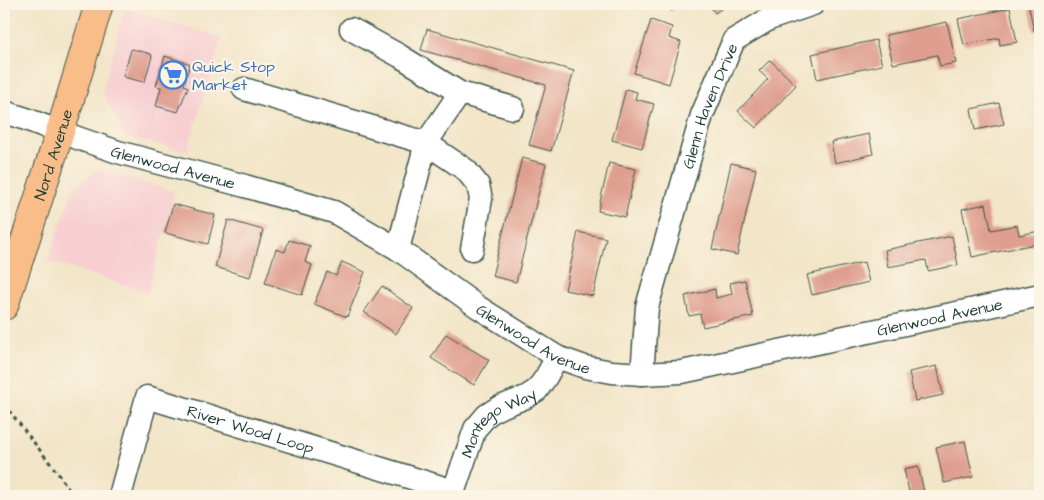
<svg xmlns="http://www.w3.org/2000/svg" width="1044" height="500" font-family="'Architects Daughter',sans-serif">
  <style>
    .built { fill: #f7cfd2 }
    .building { fill: #df9f90 }
    .lines { fill: none; stroke-linecap: round; stroke-linejoin: round }
    .minor-casing { stroke: #3f564a; stroke-width: 25 }
    .major-casing { stroke: #3f564a; stroke-width: 30 }
    .path { stroke: #3f564a; stroke-width: 3; stroke-dasharray: 4 4; stroke-linecap: butt }
    .minor { stroke: #fff; stroke-width: 22 }
    .major { stroke: #f8bd89; stroke-width: 28 }
    .labels { text-anchor: middle; stroke-width: 4.5; stroke-linejoin: round; paint-order: stroke }
    .shop-label { font-size: 16px; fill: #366cbe; stroke: #fcf5e5; text-anchor: start }
    .street-label { font-size: 16px; fill: #1f3d34; stroke: #fcf5e5 }
  </style>
  <rect width="100%" height="100%" fill="#fcf5e5"/>
  <filter id="ink" filterUnits="userSpaceOnUse"><feTurbulence type="fractalNoise" baseFrequency=".02" numOctaves="2"/><feDisplacementMap in="SourceGraphic" scale="10" xChannelSelector="R" yChannelSelector="G"/><feConvolveMatrix kernelMatrix="1 2 1 2 8 2 1 2 1" color-interpolation-filters="sRGB"/></filter>
  <filter id="wash" filterUnits="userSpaceOnUse"><feTurbulence type="fractalNoise" baseFrequency=".0096" numOctaves="4" result="noise"/><feDisplacementMap in="SourceGraphic" scale="20" xChannelSelector="R" yChannelSelector="G"/><feGaussianBlur stdDeviation="1.12" result="paint"/><feColorMatrix in="noise" values="0 0 0 0 0 0 0 0 0 0 0 0 0 0 0 0 0 1.4 0 .05"/><feComposite in="paint" operator="in"/></filter>
  <g filter="url(#wash)">
    <rect width="100%" height="100%" fill="#f2e5c8"/>
    <path class="built" d="M125 8 222 38 187 151 125 137 102 92Z
      M99 169 175 192 148 292 47 261 74 187Z"/>
    <g id="blocks">
      <path class="building" d="M666 4H681L671 11Z
        M708 4H728L715 13Z
        M1040 4V30L1034 31 1029 7Z
        M1010 8 1017 42 1000 45 999 38 964 45 958 19Z
        M651 20 672 27 669 38 681 42 669 84 634 73Z
        M947 22 956 63 940 66 937 55 893 64 886 35Z
        M427 29 574 71 551 151 529 145 546 85 421 50Z
        M876 40 882 65 817 79 812 54Z
        M132 49 151 54 152 56 145 81 143 82 124 77 123 76 131 50Z
        M165 56 190 64 184 85 188 87 178 112 156 106 161 87 156 86Z
        M770 60 796 85 756 128 738 111 768 79 759 71Z
        M626 89 637 92 635 99 654 104 642 148 612 140Z
        M999 103 1004 124 975 130 971 109Z
        M869 134 873 154 835 163 831 142Z
        M522 158 546 164 516 282 492 276Z
        M609 163 636 169 625 217 598 211Z
        M731 163 756 169 737 255 712 249Z
        M173 204 215 215 208 244 165 233Z
        M986 204 991 230 1017 225 1019 235 1040 231V243L972 257 962 209Z
        M228 220 263 230 250 277 215 267Z
        M578 232 606 238 593 296 565 290Z
        M952 236 958 265 928 271 926 260 888 267 885 250Z
        M289 240 310 246 305 262 312 265 302 295 265 283 276 249 285 252Z
        M342 262 365 272 347 317 314 304 327 272 336 276Z
        M864 262 869 282 812 295 807 275Z
        M745 280 753 316 703 327 700 314 689 316 685 296 715 289 716 298 732 294 730 283Z
        M382 286 413 308 396 334 364 312Z
        M446 334 489 360 474 385 431 358Z
        M937 366 943 395 915 401 909 372Z
        M965 441 973 477 944 483 936 447Z
        M918 466 925 496H910L904 469Z"/>
    </g>
  </g>
  <g filter="url(#ink)">
    <use href="#blocks" fill-opacity="0" stroke="#3f564a" stroke-width="1"/>
    <g class="lines">
      <g class="minor-casing">
        <g id="minor">
          <path d="M351 29 400 56 460 93 426 143 398 249"/>
          <path d="M244 89 426 143 466 170 478 185 481 199 472 249"/>
          <path d="M460 93 513 108"/>
          <path id="s1" d="M4 112 26 119 60 132 118 152 245 186 334 212 398 249 478 307 557 357 585 367 612 372 642 374 682 372 1040 295"/>
          <path id="s2" d="M642 374 647 307 702 115 734 40 769 19 813 4"/>
          <path id="s3" d="M120 496 147 397 454 491"/>
          <path id="s4" d="M452 496 475 429 487 415 498 408 526 397 537 390 546 377 557 357"/>
        </g>
      </g>
      <g class="major-casing">
        <g id="major">
          <path id="s5" d="M4 306 60 132 99 4"/>
        </g>
      </g>
      <path class="path" d="M4 381 6 382 4 393
        M4 404 60 476 73 496"/>
      <use href="#minor" class="minor"/>
      <use href="#major" class="major"/>
    </g>
  </g>
  <defs>
    <g id="supermarket-ring" transform="scale(1.4375)"><circle r="9.5" fill="#fcf5e5" stroke="#3f7fe0" stroke-width="1.5"/><path d="M-6-5.5h2.5l.6 2H6L4.5 2H-2.5L-4.4-4H-6ZM-1.5 3.2a1.3 1.3 0 1 0 .1 0ZM3 3.2a1.3 1.3 0 1 0 .1 0Z" fill="#3f7fe0"/></g>
  </defs>
  <g fill-rule="evenodd">
    <use href="#supermarket-ring" x="173" y="75"/>
  </g>
  <g class="labels">
    <g class="shop-label">
      <text x="192" y="72">Quick Stop<tspan x="192" dy="18">Market</tspan></text>
    </g>
    <g class="street-label">
      <text dy="6" stroke="none"><textPath href="#s2" startOffset="278">Glenn Haven Drive</textPath></text>
      <text dy="6" stroke="none"><textPath href="#s5" startOffset="159">Nord Avenue</textPath></text>
      <text dy="6" stroke="none"><textPath href="#s1" startOffset="178">Glenwood Avenue</textPath></text>
      <text dy="6" stroke="none"><textPath href="#s1" startOffset="1002">Glenwood Avenue</textPath></text>
      <text dy="6" stroke="none"><textPath href="#s1" startOffset="582">Glenwood Avenue</textPath></text>
      <text dy="6" stroke="none"><textPath href="#s4" startOffset="92">Montego Way</textPath></text>
      <text dy="6" stroke="none"><textPath href="#s3" startOffset="211">River Wood Loop</textPath></text>
    </g>
  </g>
  <rect width="1044" height="500" fill="none" stroke="#fcf5e5" stroke-width="20"/>
</svg>
